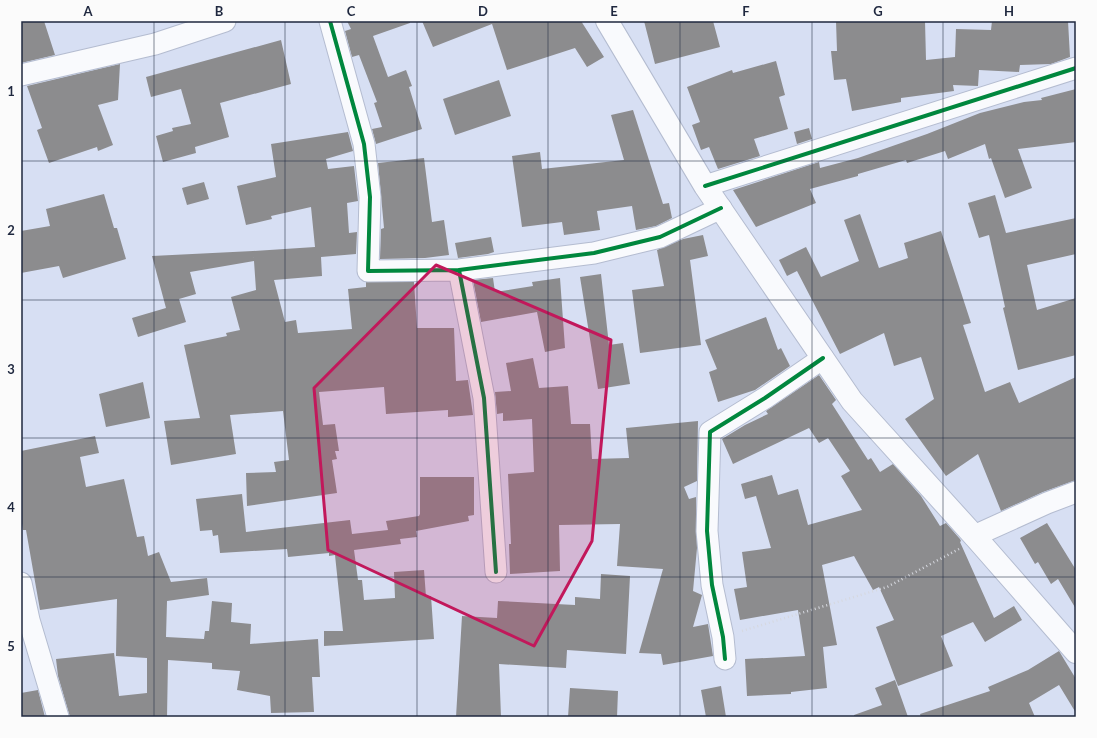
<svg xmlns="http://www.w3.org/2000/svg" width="1097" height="738" font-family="Lato,sans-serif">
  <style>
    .building { fill: #8c8c8e }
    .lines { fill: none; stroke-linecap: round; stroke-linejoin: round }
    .street-casing { stroke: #b4bcd0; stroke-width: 23 }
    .primary-casing { stroke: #b4bcd0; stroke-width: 24 }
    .path { stroke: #d6d8df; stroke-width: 2.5; stroke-dasharray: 1 3; stroke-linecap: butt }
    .street { stroke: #f9fafd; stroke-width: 21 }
    .primary { stroke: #f9fafd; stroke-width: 22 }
    .cycleway-casing { stroke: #fbfbfb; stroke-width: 6 }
    .cycleway { stroke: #00873e; stroke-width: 4 }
    .marked { fill: #c2185b; fill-opacity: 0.2; stroke: #c2185b; stroke-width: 3; stroke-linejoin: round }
    .grid { fill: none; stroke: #1f283f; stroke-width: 1; stroke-opacity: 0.55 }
    .neatline { fill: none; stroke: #1f283f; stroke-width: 1.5 }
    .grid-label { font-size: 13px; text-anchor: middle; font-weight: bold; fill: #1f283f }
  </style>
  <rect width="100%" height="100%" fill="#d7dff3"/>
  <path class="building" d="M21 21H44L55 55 21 63Z
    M347 21H410V23L373 36 388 77 406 70 412 86 409 87 422 129 376 144 372 129 382 127 374 103 377 102 359 55 352 57 345 31 351 29Z
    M422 21H581L604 57 587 67 575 48 507 70 492 24 433 47Z
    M644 21H713L720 47 655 64Z
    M836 21H925L926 60 955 57 956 29 991 30 992 21H1068L1070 57 1051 64 1020 65 1019 72 979 70 978 86 953 85 954 91 901 98V102L852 111 846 79 834 80 831 51H837Z
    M281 40 291 84 220 103 229 137 195 147 196 153 163 162 156 136 173 131 172 128 191 124 181 89 151 97 146 77Z
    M776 61 785 95 779 97 788 129 754 139 760 156 718 169 709 147 701 150 692 125 700 122 687 87 732 70 733 73Z
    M120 64 118 100 98 105 113 145 98 151 97 147 49 163 37 130 42 128 27 86Z
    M499 80 511 116 455 135 443 99Z
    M1076 89V142L1018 149 1032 188 1005 198 991 158 989 159 985 144 948 159 945 151 907 163 906 160 858 174V176L810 189 816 203 756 227 733 190 819 162 820 168 858 158 927 134 980 113 1024 102 1042 100 1041 98Z
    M633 110 663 204 669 203 672 218 656 226 636 230 632 206 597 211 600 230 564 235 562 222 522 227 512 156 540 152 542 169 624 160 611 115Z
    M809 128 812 139 797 144 794 132Z
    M348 132 353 151 326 159 328 169 354 166 358 201 347 203 349 233 357 232 356 254 321 257 322 276 274 280 285 322 296 320 298 333 352 329 348 289 366 287V282H414L417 328H454L456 381 468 380 473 415 448 417V410L386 414 384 387 319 392 323 425 335 424 339 451H335L337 459 332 460 337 493 247 506 246 473 276 472 274 462 289 460 283 411 230 415 236 454 171 465 164 421 200 418 184 345 227 336 226 333 240 330 231 297 256 290 254 261 190 272 196 294 179 299 186 322 138 337 132 318 166 308 152 256 253 251 254 258 253 251 315 247 311 207 271 216 272 219 246 225 237 186 276 177 271 144Z
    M424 158 432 222 444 220 449 255 425 258 380 259 381 229 384 228 378 163Z
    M204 182 209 199 187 205 182 188Z
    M104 194 114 228H117L126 259 63 278 59 266 21 273V231L50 226 46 209Z
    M995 195 1006 233 1076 218V254L1027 265 1037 310 1076 298V355L1018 370 1003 308 1005 307 989 235 979 238 968 203Z
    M860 214 879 268 908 258 904 243 941 231 971 323 963 325 985 392 1010 382 1019 403 1076 377V480L1043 492 1001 511 978 454 946 476 905 419 934 399 921 357 894 366 884 333 840 354 797 271 787 276 779 260 806 247 821 277 859 261 844 220Z
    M703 235 708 256 690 260 701 345 640 353 632 290 664 286 657 250 683 239Z
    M491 237 494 252 488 254 458 258 455 243Z
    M601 274 609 345 623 343 630 384 598 389 580 277Z
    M493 278 495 292 533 286 532 282 560 278 565 348 545 352 537 312 481 322 473 280Z
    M766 317 778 350 781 348 790 366 755 390 718 402 709 372 717 369 705 340Z
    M533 358 539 388 568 386 571 424H590L592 459 629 458 626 428 698 421 697 481 684 487 689 499 696 497 697 548 693 591 702 595 693 627 708 624 713 656 663 665 661 654 639 653 663 569 617 566 620 524 559 525 560 571 510 574 509 544H511L508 474 534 472 532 419 503 421V413L497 414 495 392 511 391 506 363Z
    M819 375 836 400 832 404 868 460 871 458 880 472 893 464 921 496 940 526 946 523 960 539 961 541 960 542 994 618 1014 606 1022 620 985 642 973 622 941 636 953 666 898 686 876 627 894 620 879 587 873 590 854 556 822 565 837 645 823 647 827 688 791 692V694L747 696 745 659 805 656 798 610 740 620 734 589 747 587 742 552 771 548 756 496 745 499 741 484 772 475 778 495 798 489 808 525 862 510 841 476 850 471 828 438 819 443 809 428 733 464 722 439 745 425 768 414 766 411Z
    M143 382 150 418 106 427 99 394Z
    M95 436 99 453 80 457 86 487 124 479 137 537 144 536 148 556 159 552 171 582 207 578 209 595 167 601 166 637 204 639 205 631H209L212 601 232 603 231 622 251 624 250 644 318 639 320 677H312L314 712 271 713 270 696 237 690 240 671 212 669V663L168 660 167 717H70L58 676 56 659 114 653 119 696 147 693V658L116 656 117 599 40 610 26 530H23L21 517V451Z
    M420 477H474V515L468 516 469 521 416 531 417 537 400 539 401 544 354 550 358 580H362L364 600 395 598 394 572 424 570 426 597 431 596 434 639 324 646V631H343L335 555 329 556V553L288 557 287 549 220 553 218 535 213 536 212 530 200 531 196 499 242 494 246 532 350 520 352 534 388 530 386 521 419 516 420 514Z
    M1047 523 1076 570V609L1058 579 1051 584 1038 562 1035 564 1020 538Z
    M601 574 630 576 626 654 567 650 566 668 499 664 501 717H456L462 616 497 618 498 601 575 605V597L600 599Z
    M1059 651 1076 679V713L1059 685 1029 703 1035 717H921L920 714 990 691 988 687 1028 670Z
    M895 680 908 717H854V715L882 705 875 688Z
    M721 686 726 717H706L701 690Z
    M570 688 618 691 617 717H568Z
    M38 690 45 717H21V693Z"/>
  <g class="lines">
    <g class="street-casing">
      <path id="street" d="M330 21 364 144 370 197 368 271 459 270 594 253 660 237 721 208
        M21 75 155 44 225 21
        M705 186 1076 68
        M459 270 484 398 496 572
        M974 536 1047 503 1076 492
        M21 583 29 620 58 717
        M725 659 723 637 712 585 707 531 710 432 765 398 823 358"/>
    </g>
    <g class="primary-casing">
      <path id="primary" d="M607 21 705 186 852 401 977 539 1076 652"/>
    </g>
    <path class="path" d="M742 631 887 587 959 549"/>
    <use href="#street" class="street"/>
    <use href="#primary" class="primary"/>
    <g class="cycleway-casing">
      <path id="cycleway" d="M330 21 364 144 370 197 368 271 459 270 594 253 660 237 721 208
        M705 186 1076 68
        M459 270 484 398 496 572
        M725 659 723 637 712 585 707 531 710 432 765 398 823 358"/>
    </g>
    <use href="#cycleway" class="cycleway"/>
  </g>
  <path class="marked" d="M436 265 611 340 592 541 534 646 328 550 314 388Z"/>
  <path class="grid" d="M154 21V717M285 21V717M417 21V717M548 21V717M680 21V717M812 21V717M943 21V717M21 161H1076M21 300H1076M21 438H1076M21 577H1076"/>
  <rect width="1097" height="738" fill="none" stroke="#fbfbfb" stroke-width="44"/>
  <rect x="22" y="22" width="1053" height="694" class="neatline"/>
  <g class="grid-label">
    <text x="88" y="16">A</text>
    <text x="219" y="16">B</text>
    <text x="351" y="16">C</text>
    <text x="483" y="16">D</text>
    <text x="614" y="16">E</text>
    <text x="746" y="16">F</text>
    <text x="878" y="16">G</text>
    <text x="1009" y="16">H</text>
    <text x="11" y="96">1</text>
    <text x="11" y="235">2</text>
    <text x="11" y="374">3</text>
    <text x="11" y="512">4</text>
    <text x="11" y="651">5</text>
  </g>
</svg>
